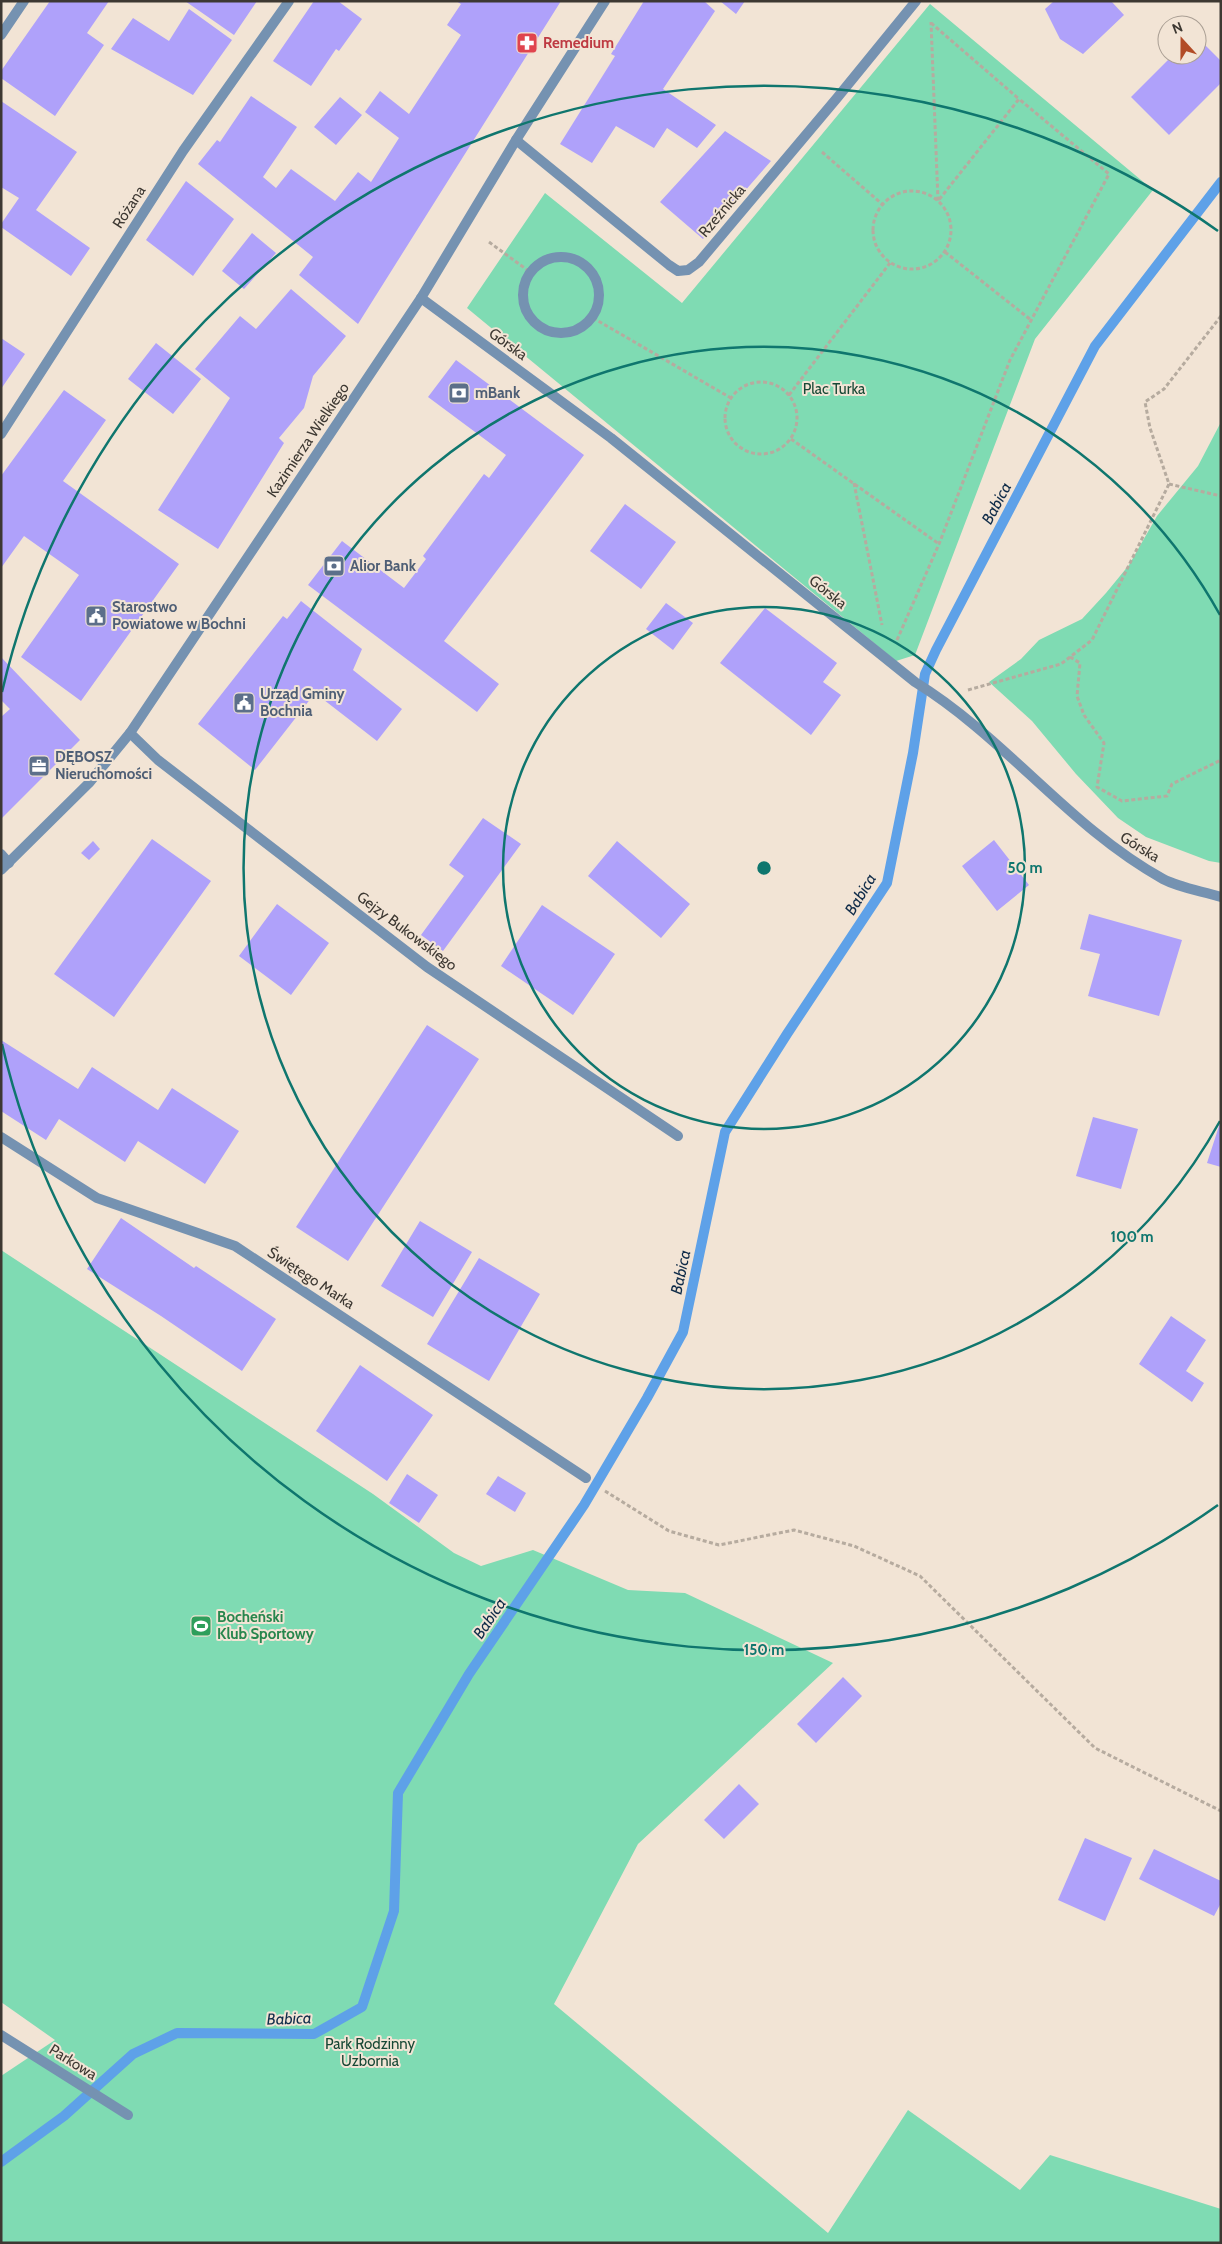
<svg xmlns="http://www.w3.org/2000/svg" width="1222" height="2244" font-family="Cabin,sans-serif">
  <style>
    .green { fill: #7fdbb3 }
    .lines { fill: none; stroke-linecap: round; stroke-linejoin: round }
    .stream { stroke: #5ea1e8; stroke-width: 10 }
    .building { fill: #afa1fa }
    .path { stroke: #b6ab9f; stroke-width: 3; stroke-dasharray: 4 2.5; stroke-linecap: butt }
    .pedestrian { stroke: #7592b1; stroke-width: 10 }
    .minor { stroke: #7592b1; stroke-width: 10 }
    .tertiary { stroke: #7592b1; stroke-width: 10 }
    .ring { fill: none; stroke: #0f766e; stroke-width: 2.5 }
    .labels { text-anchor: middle; stroke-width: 4; stroke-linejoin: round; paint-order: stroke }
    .health-label { font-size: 15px; font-weight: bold; fill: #be3a42; stroke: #f2e4d5; text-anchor: start }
    .street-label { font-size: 15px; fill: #3d3832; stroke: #f2e4d5 }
    .park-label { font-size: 15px; fill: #174835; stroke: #f2e4d5 }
    .service-label { font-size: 15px; font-weight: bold; fill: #4e5e75; stroke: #f2e4d5; text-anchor: start }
    .leisure-label { font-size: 15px; font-weight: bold; fill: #27864d; stroke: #f2e4d5; text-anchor: start }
    .water-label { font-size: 16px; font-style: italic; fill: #102c49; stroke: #f2e4d5 }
    .centre { fill: #0f766e; stroke: #f2e4d5; stroke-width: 2.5 }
    .ring-label { font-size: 15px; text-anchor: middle; font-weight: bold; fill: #0f766e; stroke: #f2e4d5; stroke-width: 4; stroke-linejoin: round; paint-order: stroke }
  </style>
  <rect width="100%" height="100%" fill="#f2e4d5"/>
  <path class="green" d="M930 4 1153 190 1035 339 915 655 896 661 467 308 545 193 682 303Z
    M1221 422V863L1209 861 1146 837 1118 818 1076 774 1032 721 989 682 1021 659 1039 640 1082 619 1106 593 1129 565 1157 516 1198 466Z
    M1 1250 373 1494 454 1553 481 1566 533 1550 628 1590 685 1593 833 1663 638 1844 554 2004 828 2233 908 2110 1020 2190 1050 2155 1221 2209V2243H1V2076L55 2040 1 2002Z"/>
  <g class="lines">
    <path class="stream" d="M1 2162 64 2116 133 2054 177 2033 314 2034 362 2007 394 1911 398 1793 469 1674 584 1505 647 1398 683 1332 725 1132 787 1034 887 883 913 753 925 674 936 650 1095 346 1221 182"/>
  </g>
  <path class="building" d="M50 1H109L87 33 104 45 55 116 1 78V71Z
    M185 1H257L234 35Z
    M314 1H338L362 19 339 51 336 49 311 86 273 61Z
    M456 1H561L358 324 299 275 313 257 198 164 217 140 220 142 251 96 297 127 263 177 276 188 291 169 335 201 358 172 371 182 399 138 365 112 380 91 409 114 461 35 447 25 461 4Z
    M644 1H704L715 11 663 89 716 125 697 148 667 128 654 148 616 126 592 163 560 144 615 56 611 54Z
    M720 1H745L736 14Z
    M1054 1H1111L1124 15 1083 54 1060 39 1045 9Z
    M189 9 232 40 193 95 111 49 133 18 169 41Z
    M1197 37 1221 61V83L1169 135 1131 97 1173 55H1197Z
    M340 97 362 115 336 145 314 127Z
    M1 101 77 152 36 210 90 248 71 276 1 227V224L19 198 1 187Z
    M725 131 771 161 703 239 660 202Z
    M186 181 234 219 193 276 146 240Z
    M252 233 276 253 244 289 222 271Z
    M291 289 346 336 313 376 304 408 279 438 284 443 218 549 158 510 230 398 195 369 240 316 256 329Z
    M1 338 25 354 1 389Z
    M156 343 201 379 173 414 128 379Z
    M456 360 584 455 444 641 499 684 477 712 308 585 342 541 404 588 426 559 423 556 484 474 489 478 506 455 428 397Z
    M64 390 106 420 63 481 179 564 81 701 21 657 79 575 24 536 1 568V476Z
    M625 504 676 542 641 589 590 551Z
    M301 601 362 649 353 670 402 709 377 741 315 693 255 770 198 724 283 616 287 619Z
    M666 603 693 623 673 650 646 629Z
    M765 608 837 663 823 682 841 695 811 735 720 663Z
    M1 657 80 740 1 819V717L10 709 1 700Z
    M483 818 521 844 443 951 421 935 464 876 449 865Z
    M152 839 211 881 114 1017 54 974Z
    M994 840 1029 885 997 911 962 866Z
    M93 841 100 849 89 860 81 853Z
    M617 841 690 904 661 938 588 876Z
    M277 904 329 943 291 995 239 956Z
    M542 905 615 954 573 1015 501 966Z
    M1089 914 1182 940 1159 1016 1088 996 1100 954 1080 949Z
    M427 1025 479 1059 348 1261 296 1227Z
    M1 1040 78 1089 92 1067 158 1110 172 1088 239 1131 205 1184 138 1141 125 1162 59 1119 46 1140 1 1111Z
    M1093 1117 1138 1129 1121 1189 1076 1176Z
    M1220 1123H1221V1167L1207 1163Z
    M121 1218 194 1268 196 1266 276 1319 242 1371 161 1316 87 1269Z
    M420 1221 472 1252 433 1317 381 1286Z
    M479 1258 540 1294 489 1381 427 1344Z
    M1171 1316 1206 1340 1186 1371 1204 1383 1192 1402 1139 1364Z
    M360 1365 433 1415 387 1481 316 1431Z
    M407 1474 438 1495 419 1523 389 1503Z
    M498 1476 526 1493 515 1512 486 1494Z
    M843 1677 862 1696 816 1743 797 1724Z
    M739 1784 759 1804 724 1839 704 1820Z
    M1085 1838 1132 1858 1105 1921 1058 1900Z
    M1154 1849 1221 1881V1903L1214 1916 1139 1879Z"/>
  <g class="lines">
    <path class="path" d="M931 23 1019 99
      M822 152 882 204
      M873 230a39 39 0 1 1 78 0a39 39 0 1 1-78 0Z
      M489 242 530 272
      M945 252 1031 320
      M593 318 731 398
      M725 418a36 36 0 1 1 72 0a36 36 0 1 1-72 0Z
      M789 395 890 263
      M791 439 939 544
      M854 483 882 625
      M1169 484 1221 496
      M897 640 939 544 1010 360 1109 174 1019 99 938 201 931 22
      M1070 657 1080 663 1077 696 1084 715 1104 743 1097 787 1122 801 1167 796 1172 784 1221 760
      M968 690 1061 664 1092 640 1169 484 1150 428 1145 402 1164 389 1221 316
      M605 1491 669 1531 719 1545 794 1530 854 1546 920 1576 1095 1748 1221 1811"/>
    <path class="pedestrian" d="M523 295a38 38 0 1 1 76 0a38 38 0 1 1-76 0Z"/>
    <path class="minor" d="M1 35 24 1
      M516 140 669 265 678 271 688 270 699 262 837 98 916 1
      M421 298 611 438 915 682C1006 738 1069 827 1163 879 1180 888 1202 891 1221 897
      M1 434 183 151 289 1
      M130 733 158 760 427 967 678 1136
      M1 854 9 863
      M1 1137 97 1198 235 1246 586 1478
      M1 2035 128 2115"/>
    <path class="tertiary" d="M1 870 89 783 130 733 421 298 516 140 605 1"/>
  </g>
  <g class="ring">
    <circle cx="764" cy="868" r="261"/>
    <path d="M1220 1121A521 521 0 1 1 1220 615"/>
    <path d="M1218 1505A782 782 0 0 1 2 1044M2 692A782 782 0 0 1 1218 231"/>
  </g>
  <defs>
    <g id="pharmacy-square" transform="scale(1.125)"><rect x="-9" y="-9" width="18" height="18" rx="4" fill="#e0444e" stroke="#f2e4d5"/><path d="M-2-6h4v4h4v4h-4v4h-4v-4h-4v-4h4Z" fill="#fff"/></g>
    <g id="bank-square" transform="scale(1.125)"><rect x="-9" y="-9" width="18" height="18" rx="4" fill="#5c6f8a" stroke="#f2e4d5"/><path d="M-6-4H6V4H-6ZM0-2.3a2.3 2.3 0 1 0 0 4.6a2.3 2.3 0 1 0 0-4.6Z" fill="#fff"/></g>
    <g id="civic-square" transform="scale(1.125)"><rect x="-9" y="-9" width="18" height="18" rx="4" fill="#5c6f8a" stroke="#f2e4d5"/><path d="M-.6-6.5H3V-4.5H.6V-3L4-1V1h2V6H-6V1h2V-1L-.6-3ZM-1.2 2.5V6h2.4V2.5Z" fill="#fff"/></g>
    <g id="office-square" transform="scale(1.125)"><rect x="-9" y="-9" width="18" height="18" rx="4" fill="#5c6f8a" stroke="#f2e4d5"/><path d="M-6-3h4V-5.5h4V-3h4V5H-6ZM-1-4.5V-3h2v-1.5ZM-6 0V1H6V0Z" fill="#fff"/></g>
    <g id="stadium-square" transform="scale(1.125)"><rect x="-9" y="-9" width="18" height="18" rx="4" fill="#2e9e5b" stroke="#f2e4d5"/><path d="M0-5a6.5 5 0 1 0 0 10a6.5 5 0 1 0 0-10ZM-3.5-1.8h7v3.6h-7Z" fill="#fff"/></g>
  </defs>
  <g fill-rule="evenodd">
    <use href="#pharmacy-square" x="527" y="43"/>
    <use href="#bank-square" x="459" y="393"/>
    <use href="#bank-square" x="334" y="566"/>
    <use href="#civic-square" x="96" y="616"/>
    <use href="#civic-square" x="244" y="703"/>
    <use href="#office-square" x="39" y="766"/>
    <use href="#stadium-square" x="201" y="1626"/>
  </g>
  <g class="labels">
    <g class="health-label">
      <text x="543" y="48">Remedium</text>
    </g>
    <g class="street-label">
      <text transform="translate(129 207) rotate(-57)" y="5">Różana</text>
      <text transform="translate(722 211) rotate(-50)" y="5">Rzeźnicka</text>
      <text transform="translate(508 344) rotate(36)" y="5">Górska</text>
      <text transform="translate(308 440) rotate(-56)" y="5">Kazimierza Wielkiego</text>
      <text transform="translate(828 592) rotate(39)" y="5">Górska</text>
      <text transform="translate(1140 847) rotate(32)" y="5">Górska</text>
      <text transform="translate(407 931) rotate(37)" y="5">Gejzy Bukowskiego</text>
      <text transform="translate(311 1278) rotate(33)" y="5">Świętego Marka</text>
      <text transform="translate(73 2062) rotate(32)" y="5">Parkowa</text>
    </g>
    <g class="park-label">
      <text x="834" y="394">Plac Turka</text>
      <text x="370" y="2049">Park Rodzinny<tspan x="370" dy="17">Uzbornia</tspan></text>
    </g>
    <g class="service-label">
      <text x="475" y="398">mBank</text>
      <text x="350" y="571">Alior Bank</text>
      <text x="112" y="612">Starostwo<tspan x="112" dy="17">Powiatowe w Bochni</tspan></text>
      <text x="260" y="699">Urząd Gminy<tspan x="260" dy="17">Bochnia</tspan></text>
      <text x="55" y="762">DĘBOSZ<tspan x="55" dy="17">Nieruchomości</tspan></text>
    </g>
    <g class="leisure-label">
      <text x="217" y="1622">Bocheński<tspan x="217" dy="17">Klub Sportowy</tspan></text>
    </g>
    <g class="water-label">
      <text transform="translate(996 503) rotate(-62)" y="6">Babica</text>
      <text transform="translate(860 894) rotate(-59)" y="6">Babica</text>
      <text transform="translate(680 1272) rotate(-78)" y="6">Babica</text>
      <text transform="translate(489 1618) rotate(-56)" y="6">Babica</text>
      <text transform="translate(289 2018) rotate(-2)" y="6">Babica</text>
    </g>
  </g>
  <circle cx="764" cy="868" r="8" class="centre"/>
  <g class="ring-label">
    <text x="1025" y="873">50 m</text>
    <text x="1132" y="1242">100 m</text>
    <text x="764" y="1655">150 m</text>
  </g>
  <rect width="1222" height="2244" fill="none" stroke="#3d3832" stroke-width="5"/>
  <g transform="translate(1182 40) rotate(339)"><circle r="24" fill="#f2e4d5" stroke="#aa9f94"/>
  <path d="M0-4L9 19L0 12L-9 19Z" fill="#b24b26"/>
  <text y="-8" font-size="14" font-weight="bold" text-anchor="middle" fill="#3d3832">N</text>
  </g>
</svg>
